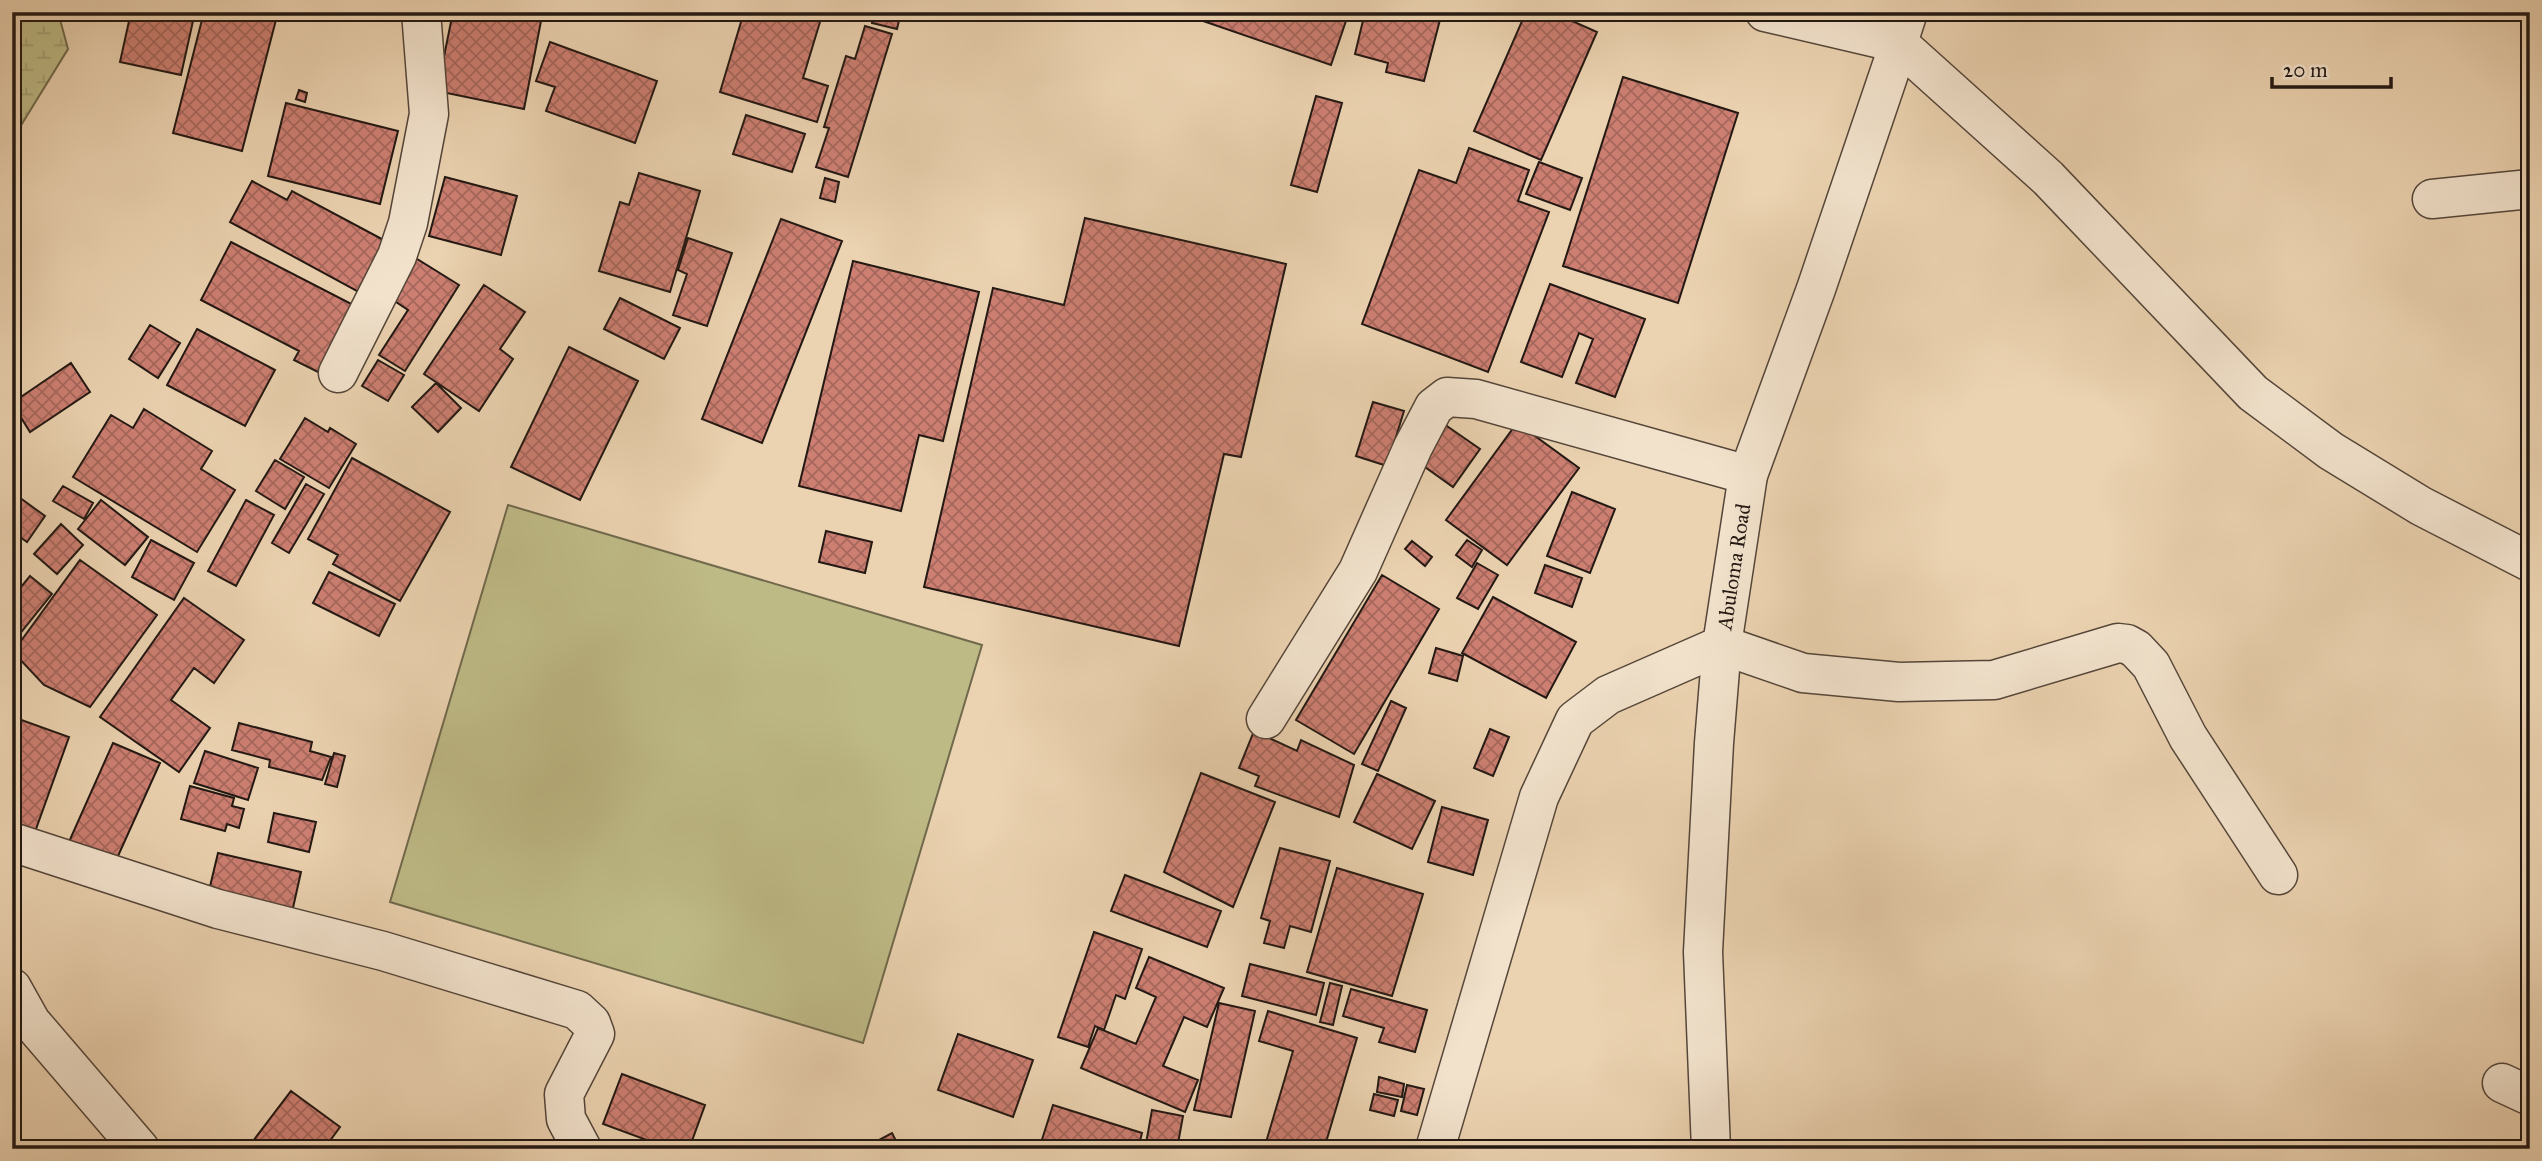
<svg xmlns="http://www.w3.org/2000/svg" width="2542" height="1161" font-family="'IM FELL Great Primer',serif">
  <style>
    .wetland { fill: url(#wetland-marsh); stroke: #70694c; stroke-width: 2 }
    .pitch { fill: #beba86; stroke: #70694c; stroke-width: 2 }
    .building { fill: url(#building-cross-hatch); stroke: #231813; stroke-width: 2 }
    .lines { fill: none; stroke-linecap: round; stroke-linejoin: round }
    .minor-casing { stroke: #55463a; stroke-width: 41 }
    .minor { stroke: #f2e2cc; stroke-width: 38 }
    .labels { text-anchor: middle; stroke-width: 5; stroke-linejoin: round; paint-order: stroke }
    .street-label { font-size: 21px; fill: #231813; stroke: #f2e2cc }
  </style>
  <defs>
    <pattern id="wetland-marsh" width="20" height="14" patternUnits="userSpaceOnUse" patternTransform="scale(1.75)"><rect width="20" height="14" fill="#beba86"/><path d="M1 5h8M5 5V1M11 12h8M15 12V8" fill="none" stroke="#a39f73"/></pattern>
    <pattern id="building-cross-hatch" width="8" height="8" patternUnits="userSpaceOnUse" patternTransform="scale(1.75)"><rect width="8" height="8" fill="#cd7f72"/><path d="M0 0l8 8M0 8l8-8" fill="none" stroke="#a6675c"/></pattern>
  </defs>
  <rect width="100%" height="100%" fill="#ebd2b0"/>
  <filter id="stains"><feTurbulence type="fractalNoise" baseFrequency=".00286" numOctaves="4"/><feColorMatrix values="0 0 0 0 .2 0 0 0 0 .09 0 0 0 0 .02 0 0 0 .5 -.17"/></filter>
  <radialGradient id="worn" r=".72"><stop offset=".6" stop-color="#630" stop-opacity="0"/><stop offset="1" stop-color="#630" stop-opacity=".3"/></radialGradient>
  <path class="wetland" d="M12 12H58L68 49 12 140Z"/>
  <path class="pitch" d="M508 505 982 645 863 1043 390 902Z"/>
  <path class="building" d="M131 12H195L181 75 120 62Z
    M204 12H278L242 151 173 133Z
    M453 12H495L541 21 524 109 437 91Z
    M744 12H823L803 78 828 86 817 122 720 92Z
    M874 12H901L897 29 872 23Z
    M1177 12H1349L1331 65Z
    M1365 12H1427L1441 16 1424 81 1386 72 1388 63 1355 54Z
    M1526 12H1552L1597 32 1541 160 1474 131Z
    M865 26 892 34 848 177 816 167 829 128 824 127 846 56 855 59Z
    M550 42 657 81 635 143 546 111 555 87 536 81Z
    M1623 77 1738 113 1678 303 1563 266Z
    M299 90 307 93 305 102 296 99Z
    M1316 96 1342 103 1317 192 1291 185Z
    M286 103 398 131 380 204 268 176Z
    M746 115 805 134 792 172 733 154Z
    M1469 148 1529 170 1518 201 1549 212 1488 372 1362 324 1419 170 1456 183Z
    M1539 162 1582 178 1570 210 1526 194Z
    M639 173 700 191 670 292 599 271 620 202 629 205Z
    M445 177 517 196 501 255 429 236Z
    M825 178 839 182 835 202 820 198Z
    M252 181 287 200 292 191 393 245 366 296 230 222Z
    M1085 218 1286 264 1241 457 1224 454 1179 646 924 587 993 288 1064 305Z
    M781 219 842 241 762 443 702 419Z
    M688 238 732 253 707 326 673 315 687 274 678 270Z
    M231 242 361 309 326 376 294 360 299 351 201 300Z
    M409 254 459 285 405 371 379 355 408 310 384 294Z
    M853 261 979 292 943 441 919 435 901 511 799 486Z
    M1550 284 1645 319 1615 397 1576 383 1593 339 1579 333 1562 377 1521 362Z
    M484 285 525 312 500 349 513 359 479 411 424 374Z
    M620 298 680 328 664 359 604 329Z
    M150 325 180 343 158 378 129 359Z
    M197 329 275 370 245 426 167 385Z
    M569 347 638 381 580 500 511 467Z
    M378 360 404 375 388 401 362 386Z
    M71 363 90 392 30 432 12 403Z
    M436 383 461 408 438 432 412 407Z
    M1373 402 1404 411 1387 466 1356 456Z
    M144 409 212 451 201 469 235 490 197 552 73 477 111 415 133 428Z
    M305 418 328 432 330 428 356 444 329 488 280 459Z
    M1517 423 1579 468 1507 565 1446 520Z
    M1444 424 1480 449 1453 487 1418 462Z
    M352 458 450 512 400 601 333 564 338 555 308 539Z
    M275 460 304 477 285 509 256 491Z
    M306 484 324 494 289 553 272 543Z
    M63 486 93 503 84 519 53 501Z
    M12 492 45 516 27 542 12 531Z
    M1572 492 1615 509 1590 573 1547 556Z
    M101 500 148 537 125 565 78 529Z
    M246 500 274 515 236 586 208 571Z
    M61 524 83 545 57 574 34 554Z
    M826 531 872 542 865 573 819 562Z
    M151 540 194 563 174 600 132 577Z
    M1467 540 1482 550 1472 567 1456 555Z
    M1412 541 1432 557 1425 566 1405 549Z
    M80 560 157 615 90 707 44 685 13 652Z
    M1477 563 1498 575 1478 609 1457 598Z
    M1545 565 1582 578 1572 607 1535 593Z
    M329 572 395 604 379 636 313 603Z
    M1382 575 1439 609 1354 754 1296 720Z
    M30 576 52 594 15 640 12 638V598Z
    M1493 597 1576 642 1546 698 1462 653Z
    M184 598 244 640 214 683 194 668 171 700 210 728 179 772 100 717Z
    M1436 648 1463 656 1457 681 1429 673Z
    M1391 701 1406 708 1378 771 1362 764Z
    M13 717 69 737 31 843 12 837Z
    M239 723 312 742 310 751 331 757 322 780 269 767 270 760 232 750Z
    M1490 729 1509 737 1493 776 1474 768Z
    M1254 731 1297 751 1301 740 1354 765 1339 817 1255 786 1259 776 1239 768Z
    M113 743 160 763 114 865 68 844Z
    M205 751 258 768 248 800 194 783Z
    M334 753 345 756 337 787 325 784Z
    M1201 773 1275 802 1233 907 1164 872Z
    M1377 774 1435 801 1412 849 1354 822Z
    M190 786 234 798 232 806 244 809 239 828 227 824 225 831 181 819Z
    M1442 807 1488 820 1473 875 1428 862Z
    M274 813 316 822 309 852 268 842Z
    M1280 848 1330 861 1311 932 1290 926 1284 948 1264 943 1270 921 1261 918Z
    M218 853 301 872 286 939 202 920Z
    M1337 868 1423 894 1392 996 1307 972Z
    M1125 875 1221 911 1207 947 1111 911Z
    M1094 932 1142 949 1125 999 1116 995 1104 1030 1095 1026 1088 1047 1058 1037Z
    M1149 957 1224 988 1207 1027 1184 1017 1163 1066 1198 1080 1185 1112 1081 1068 1098 1028 1136 1044 1156 997 1136 988Z
    M1250 964 1324 983 1316 1015 1242 996Z
    M1330 983 1342 986 1333 1025 1320 1022Z
    M1351 989 1427 1010 1415 1052 1379 1042 1384 1028 1343 1016Z
    M1219 1003 1255 1011 1231 1117 1194 1110Z
    M1268 1011 1357 1038 1324 1149H1264L1293 1051 1259 1041Z
    M958 1034 1033 1060 1013 1117 938 1090Z
    M622 1074 705 1105 689 1149H671L603 1124Z
    M1379 1077 1404 1084 1402 1097 1377 1092Z
    M1407 1085 1424 1089 1417 1115 1401 1111Z
    M291 1091 340 1127 324 1149H247Z
    M1374 1094 1398 1100 1394 1116 1370 1110Z
    M1053 1105 1142 1133 1138 1149H1039Z
    M1152 1110 1183 1116 1177 1149H1145Z
    M892 1133 900 1149H883L879 1140Z
    M1339 1141 1364 1146 1363 1149H1337Z"/>
  <g class="lines">
    <g class="minor-casing">
      <g id="minor">
        <path d="M1765 12 1898 43"/>
        <path d="M1899 44 2048 178 2253 393 2331 451 2421 506 2530 562"/>
        <path d="M2432 199 2530 189"/>
        <path d="M338 373 397 256 408 223 429 114 421 12"/>
        <path d="M1266 719 1358 571 1413 447 1434 407 1447 397 1476 399 1748 475"/>
        <path d="M12 842 218 909 383 951 577 1010 591 1023 595 1034 564 1094 566 1119 582 1149"/>
        <path d="M12 988 31 1022 140 1149"/>
        <path d="M2502 1083 2530 1096"/>
        <path d="M1435 1149 1539 797 1575 720 1608 695 1722 645 1803 673 1899 682 1994 680 2118 643 2127 644 2136 649 2151 665 2188 737 2278 875"/>
        <path id="s1" d="M1711 1149 1703 952 1714 743 1722 645 1748 475 1816 289 1899 44 1898 43 1908 12"/>
      </g>
    </g>
    <use href="#minor" class="minor"/>
  </g>
  <g class="labels">
    <g class="street-label">
      <text dy="7" stroke="none"><textPath href="#s1" startOffset="584">Abuloma Road</textPath></text>
    </g>
  </g>
  <rect width="2542" height="1161" fill="none" stroke="#ebd2b0" stroke-width="42"/>
  <rect x="14" y="14" width="2514" height="1133" fill="none" stroke="#231813" stroke-width="3.5"/>
  <rect x="21" y="21" width="2500" height="1119" fill="none" stroke="#231813" stroke-width="2"/>
  <path d="M2272 77v10h119v-10" fill="none" stroke="#231813" stroke-width="3.5"/>
  <text x="2283" y="77" font-size="21" fill="#231813" stroke="#f2e2cc" stroke-width="5" paint-order="stroke">20 m</text>
  <rect width="100%" height="100%" filter="url(#stains)"/>
  <rect width="100%" height="100%" fill="url(#worn)"/>
</svg>
